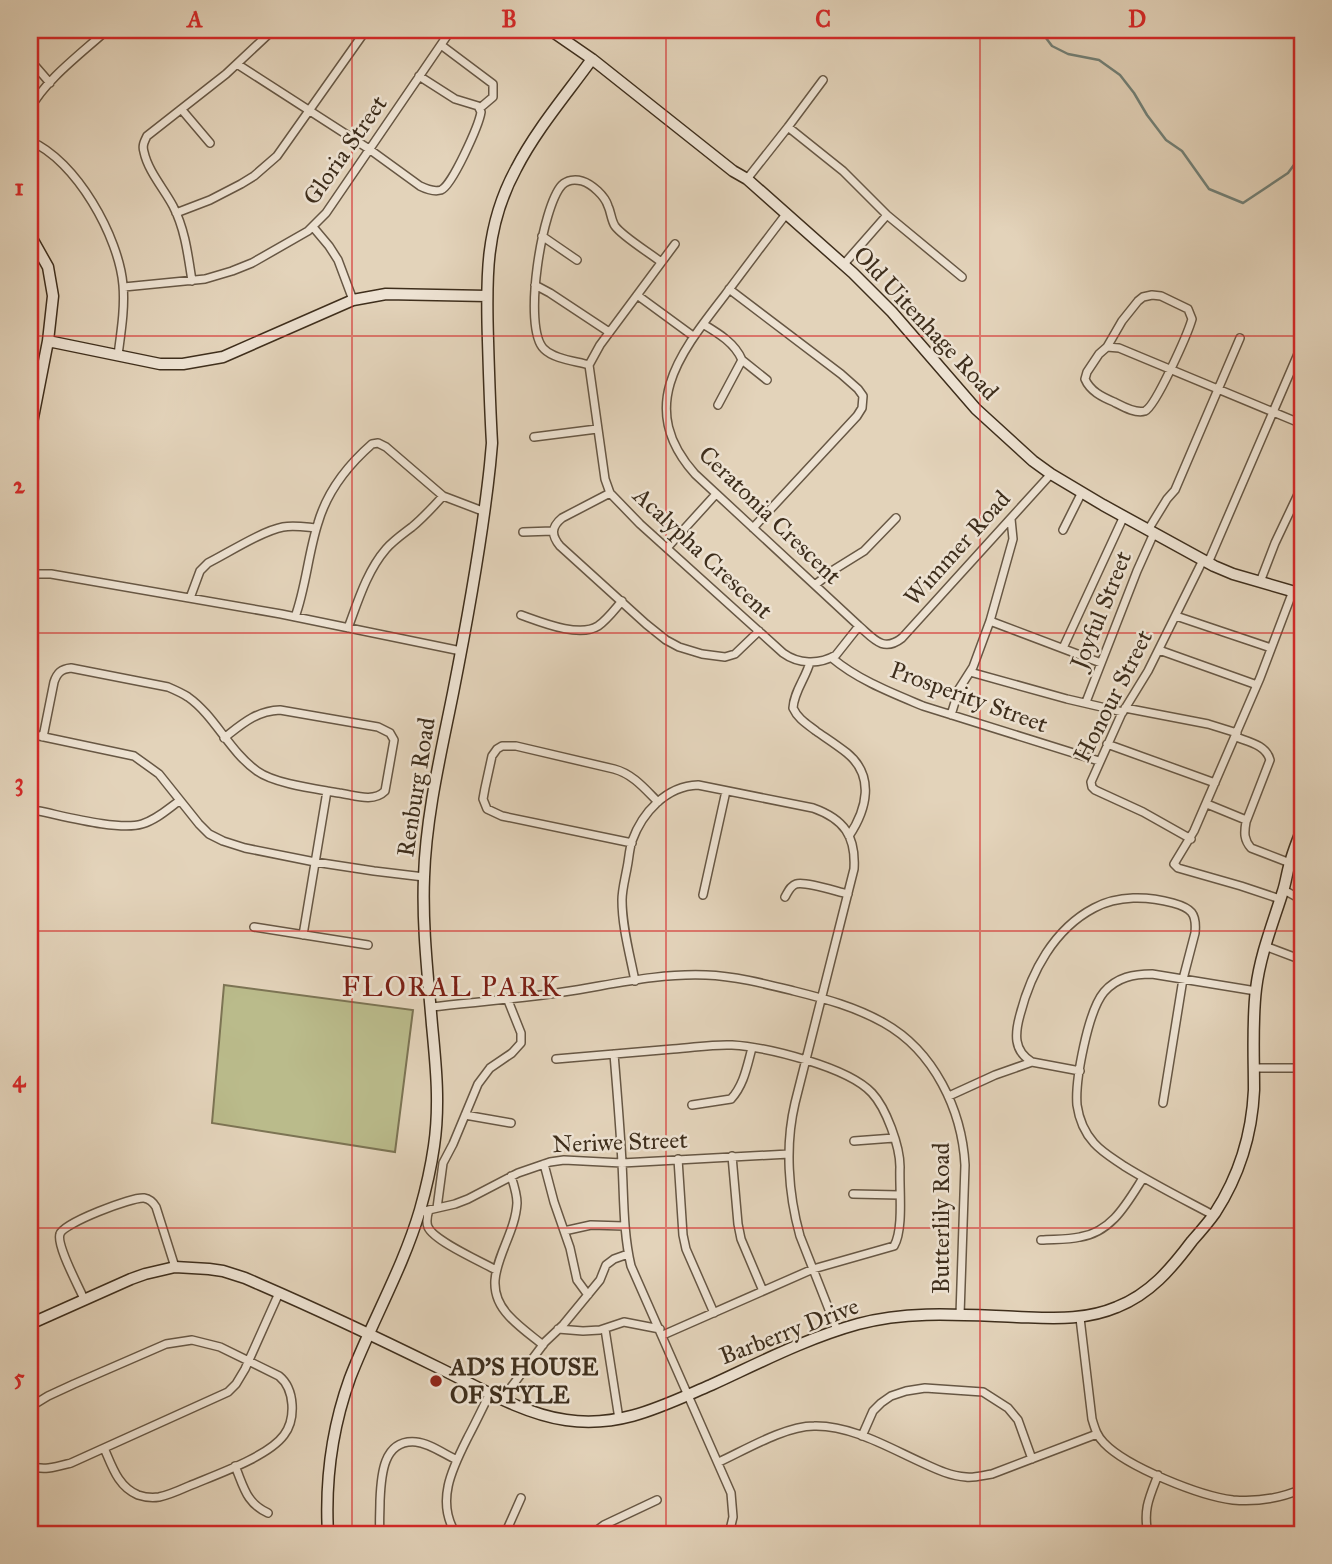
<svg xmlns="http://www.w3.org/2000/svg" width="1332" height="1564" font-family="'IM FELL Great Primer',serif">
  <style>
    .green { fill: #babb8b; stroke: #7c7454; stroke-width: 2 }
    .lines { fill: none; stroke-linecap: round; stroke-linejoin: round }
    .stream { stroke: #728077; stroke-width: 2.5 }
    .street-casing { stroke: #675744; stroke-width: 10 }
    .secondary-casing { stroke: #3e2e1c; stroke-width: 13 }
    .street { stroke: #ede2d2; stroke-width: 7 }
    .secondary { stroke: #ede2d2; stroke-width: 10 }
    .grid { fill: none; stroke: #d62828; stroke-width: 2; stroke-opacity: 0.55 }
    .poi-dot { fill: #8f2418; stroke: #ede2d2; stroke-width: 2.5 }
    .labels { text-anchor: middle; stroke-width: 5; stroke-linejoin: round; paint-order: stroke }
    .street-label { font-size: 24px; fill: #3e2e1c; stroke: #ede2d2 }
    .poi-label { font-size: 24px; font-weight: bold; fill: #3e2e1c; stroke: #ede2d2; text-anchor: start }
    .quarter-label { font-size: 28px; letter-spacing: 2px; fill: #7a1f14; stroke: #ede2d2 }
    .neatline { fill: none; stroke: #d62828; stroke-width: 2.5 }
    .grid-label { font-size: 23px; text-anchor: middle; font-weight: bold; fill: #d62828 }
  </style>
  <rect width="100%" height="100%" fill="#e3d3ba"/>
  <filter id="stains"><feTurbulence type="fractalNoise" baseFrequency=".00286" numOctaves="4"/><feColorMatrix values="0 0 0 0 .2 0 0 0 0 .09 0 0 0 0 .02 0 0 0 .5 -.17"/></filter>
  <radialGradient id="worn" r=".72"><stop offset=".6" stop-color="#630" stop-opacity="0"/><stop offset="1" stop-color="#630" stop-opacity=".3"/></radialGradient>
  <path class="green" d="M224 985 413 1010 395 1152 212 1123Z"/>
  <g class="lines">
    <path class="stream" d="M1040 30 1052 46 1068 54 1099 60 1120 75 1134 93 1147 115 1166 140 1182 151 1209 189 1243 203 1288 173 1302 154"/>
    <g class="street-casing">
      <path id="street" d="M441 45 493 84V97L480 108
        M30 60 50 83
        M237 64 369 149 420 186C426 189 434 192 441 190 452 186 479 125 481 112L478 106 455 99 419 76
        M30 109C45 80 83 52 107 30
        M182 110 210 143
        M788 127 843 171 887 215 962 277
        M30 141C76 160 119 237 123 285 125 308 121 332 118 355
        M747 179 788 127 823 80
        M176 213 210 200 241 184 254 176 277 156 366 30
        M787 213C766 240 746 267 725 295 681 352 635 407 695 474L859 626C873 638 883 653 902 638L1051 474
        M313 227 329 246 338 260 353 300
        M542 236 577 260
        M675 244 600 345 589 365 605 479 610 493 640 524 783 653C798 664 819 665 836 655L859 626
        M844 264 887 215
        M192 281C188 255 185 229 173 206 164 189 148 171 144 152 142 146 144 142 147 136L226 74 273 30
        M535 285 550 293 609 332
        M124 287 205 279 232 271 252 263 308 231 326 213 451 30
        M729 289 841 374 858 389 863 396 862 408 857 416 753 528
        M637 295 693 336
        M1152 295 1161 296 1188 309 1192 319C1188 333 1156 406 1145 411 1135 414 1122 406 1114 402 1102 397 1090 391 1085 379L1087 372 1099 354 1107 347 1122 321 1138 301 1143 297Z
        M703 324C718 333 735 343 742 360L718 405
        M1107 347 1119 348 1302 424
        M742 360 767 380
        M589 365C575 361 554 359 544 349 522 328 542 206 562 185 567 180 575 179 582 181 592 184 605 196 608 206 611 212 611 220 615 226 623 237 650 253 661 262
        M534 437 597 429
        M610 493 562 518C551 527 551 535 560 546L646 624 666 640 679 647 702 654 725 657 735 654 759 631
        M1063 530 1082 492
        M1148 530 1167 499 1175 490 1240 338
        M523 532 553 531
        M667 548 716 494
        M1208 563 1301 347
        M30 581 36 574H51L281 614 461 651
        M1260 582 1275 543 1302 486
        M815 585 835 569 864 551 896 518
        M190 598 200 571 208 563C228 553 262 531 283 527 294 525 305 527 316 528
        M521 615C541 622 579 638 598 626 607 620 615 609 622 601
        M1176 616 1271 648
        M295 617C306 587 308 554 318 523 327 492 348 465 372 444L378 443 386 447 443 496 485 512
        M990 621 1101 663
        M348 628C358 601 367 571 386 549 394 540 403 534 412 527 423 518 433 507 443 496
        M1063 648 1124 516
        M1159 650 1257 685
        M832 658C858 680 892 693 923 706L1099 761
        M810 662C806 678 794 691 793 708 798 719 807 724 816 731 826 738 837 745 847 753 875 776 867 809 849 836
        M970 672 1067 699 1123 712
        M1086 702 1137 571 1154 533
        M1125 708 1208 724 1237 733
        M951 715 959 689 973 667 990 621 1013 539 1011 519
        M30 734 134 756 159 774 199 824 209 834 223 841 245 848 315 862 374 871 424 877
        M43 737 54 682C57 673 61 669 71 668L168 687C175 690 182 693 188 697 215 716 229 751 257 771 275 784 317 789 339 793 354 795 373 803 385 791L394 740 390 733 378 727 280 710C256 711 242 724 224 738
        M1236 737C1249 742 1266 745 1270 760L1246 822C1244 833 1244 840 1251 848L1290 863
        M1107 744 1215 783
        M1207 804 1246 820
        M39 811C64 816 119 831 142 824 156 820 168 809 179 801
        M1191 839 1143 812 1095 790 1092 787 1091 782 1121 715 1148 671 1203 560
        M632 843 502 816 487 809 483 799 485 788 492 756 497 749 502 746H516L614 769C633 774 645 789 658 802
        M1284 890 1302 900
        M703 895 726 791
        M785 897C788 892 790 886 796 884 805 881 838 892 848 894
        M1280 899 1241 886 1178 868 1174 864 1194 831 1260 678 1293 591
        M254 927 368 945
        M303 935 327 791
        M1265 946 1302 960
        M635 981C630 955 622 927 622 900 622 890 625 879 627 868 629 859 629 850 632 841 642 813 666 786 698 785L813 808C844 819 856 836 854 869L795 1103C785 1145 788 1193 800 1236L837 1330
        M431 1007C475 1002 519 999 563 992 610 985 658 973 706 975 735 976 766 984 794 991 826 999 856 1007 884 1023 934 1051 962 1110 965 1165L960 1315
        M614 1054C617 1090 620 1126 622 1163 624 1197 623 1232 631 1266L731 1493 733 1517 729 1534
        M556 1059C595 1056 634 1052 673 1049 692 1048 712 1044 732 1045 767 1047 848 1067 872 1093 886 1108 900 1146 900 1167 899 1188 904 1229 894 1246L813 1269 663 1335
        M1254 1068H1302
        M1080 1071 1032 1062C1013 1051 1015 1033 1020 1015 1031 972 1054 929 1094 908 1118 895 1148 896 1173 903 1191 908 1197 913 1195 933L1183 979 1163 1103
        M949 1096 995 1075 1032 1062
        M692 1105 731 1099C744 1085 747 1066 752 1048
        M465 1115 511 1123
        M854 1141 894 1138
        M732 1156 738 1224 741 1239 763 1291
        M678 1159 683 1235 686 1249 714 1313
        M544 1164 554 1202 570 1248 577 1280 588 1295
        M511 1176C514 1185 517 1194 517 1203 515 1244 474 1279 509 1316 519 1327 532 1336 543 1345
        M853 1194 899 1195
        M437 1208 443 1163 453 1144 478 1084 490 1068 512 1053 521 1043V1033L507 998
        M429 1210C427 1216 426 1222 428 1227 434 1241 482 1262 496 1270
        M420 1212 455 1204 468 1199 518 1173 550 1162 564 1160 622 1163 789 1154
        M1213 1215C1183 1199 1153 1184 1124 1166 1114 1159 1103 1153 1094 1143 1085 1133 1079 1119 1077 1105 1075 1080 1088 1011 1104 992 1117 977 1134 974 1152 974L1256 991
        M564 1231 591 1225 624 1226
        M1041 1240C1054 1239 1067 1240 1080 1237 1112 1232 1127 1203 1143 1178
        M84 1299C79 1287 56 1245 60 1234 63 1223 132 1197 144 1198 150 1199 153 1202 156 1207L175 1267
        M1080 1318 1092 1419C1095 1429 1097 1436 1104 1443 1127 1467 1200 1496 1233 1500 1256 1502 1281 1498 1302 1489
        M558 1329 583 1331 600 1330 624 1322 660 1329
        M605 1329 619 1419
        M503 1398 545 1342 563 1325 600 1280 606 1265 614 1259 628 1254
        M30 1407 48 1396 74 1384 166 1344 192 1340 220 1347 279 1376C295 1389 296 1419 284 1435 268 1457 215 1475 189 1486 180 1490 169 1495 159 1497 152 1498 144 1497 138 1495 118 1487 112 1466 104 1448
        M862 1436 873 1411 881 1403 891 1396 906 1391 925 1388 983 1392 1008 1408 1018 1420 1032 1459
        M719 1462C745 1450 785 1426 814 1426 852 1425 891 1449 925 1464 938 1470 951 1476 966 1477 975 1478 984 1475 992 1474L1097 1434
        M30 1466C44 1471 56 1467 71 1463L228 1392 236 1384 245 1369 279 1293
        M235 1466C244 1487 246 1503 268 1513
        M1054 1530 1061 1534
        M380 1534C379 1523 380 1512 380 1501 381 1478 382 1439 416 1442 429 1443 444 1454 457 1460
        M456 1534C435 1501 453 1467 468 1437 476 1422 483 1407 490 1393
        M505 1534 521 1498
        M592 1534 604 1525 657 1500
        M1148 1534C1143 1510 1149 1498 1158 1475"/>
    </g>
    <g class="secondary-casing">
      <path id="secondary" d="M550 30 592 59 733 171 747 179 853 273 892 312 976 409 1033 461 1051 474 1103 505 1214 566 1233 574 1302 594
        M30 235 48 267 53 296 48 341 30 433
        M48 341 160 364H183L223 357 353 300 386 294 487 296
        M30 1324 131 1279 145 1274 175 1267 209 1269 223 1271 245 1278 261 1285C321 1311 380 1339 439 1368 478 1387 523 1414 566 1420 621 1428 662 1406 711 1385 759 1363 807 1338 858 1324 910 1310 964 1315 1017 1317 1052 1318 1084 1321 1117 1307 1150 1294 1171 1269 1192 1241 1200 1232 1208 1223 1215 1213 1239 1176 1252 1134 1254 1090 1254 1056 1252 1022 1256 989 1260 955 1273 923 1283 891 1286 882 1287 872 1290 863 1293 851 1298 840 1302 828
        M328 1534C325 1481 332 1428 350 1378 372 1321 403 1268 420 1210 426 1189 431 1167 434 1146 440 1105 436 1066 432 1025 428 976 422 926 424 877 426 815 441 753 453 693 468 617 482 541 490 465L492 443C490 409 489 375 488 341 486 279 485 226 516 169 536 130 566 95 592 59"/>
    </g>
    <use href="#street" class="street"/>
    <use href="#secondary" class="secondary"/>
  </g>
  <path class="grid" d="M352 30V1534M666 30V1534M980 30V1534M30 336H1302M30 633H1302M30 931H1302M30 1228H1302"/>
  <circle class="poi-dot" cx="436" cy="1381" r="7"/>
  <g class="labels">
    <g class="street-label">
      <text transform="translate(345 150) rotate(-55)" y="8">Gloria Street</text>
      <text transform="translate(926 323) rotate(47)" y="8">Old Uitenhage Road</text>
      <text transform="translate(770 515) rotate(44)" y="8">Ceratonia Crescent</text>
      <text transform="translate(957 548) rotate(-48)" y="8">Wimmer Road</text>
      <text transform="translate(703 553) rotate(43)" y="8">Acalypha Crescent</text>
      <text transform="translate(1101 610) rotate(-68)" y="8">Joyful Street</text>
      <text transform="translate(1113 696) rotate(-63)" y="8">Honour Street</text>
      <text transform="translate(969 697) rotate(20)" y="8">Prosperity Street</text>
      <text transform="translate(416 787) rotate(-81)" y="8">Renburg Road</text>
      <text transform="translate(620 1142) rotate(-2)" y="8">Neriwe Street</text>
      <text transform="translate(941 1218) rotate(-90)" y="8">Butterlily Road</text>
      <text transform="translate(789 1331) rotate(-21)" y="8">Barberry Drive</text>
    </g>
    <g class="poi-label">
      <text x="450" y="1375">AD'S HOUSE<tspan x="450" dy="28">OF STYLE</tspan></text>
    </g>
    <g class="quarter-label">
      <text x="452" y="996">FLORAL PARK</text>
    </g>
  </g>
  <rect width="1332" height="1564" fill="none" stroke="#e3d3ba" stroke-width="77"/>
  <rect x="38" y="38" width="1256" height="1488" class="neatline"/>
  <g class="grid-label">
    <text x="195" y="27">A</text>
    <text x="509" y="27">B</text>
    <text x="823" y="27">C</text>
    <text x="1137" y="27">D</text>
    <text x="19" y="195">1</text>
    <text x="19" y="493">2</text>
    <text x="19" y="790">3</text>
    <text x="19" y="1087">4</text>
    <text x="19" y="1385">5</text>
  </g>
  <rect width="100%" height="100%" filter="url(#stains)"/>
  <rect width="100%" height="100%" fill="url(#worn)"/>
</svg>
